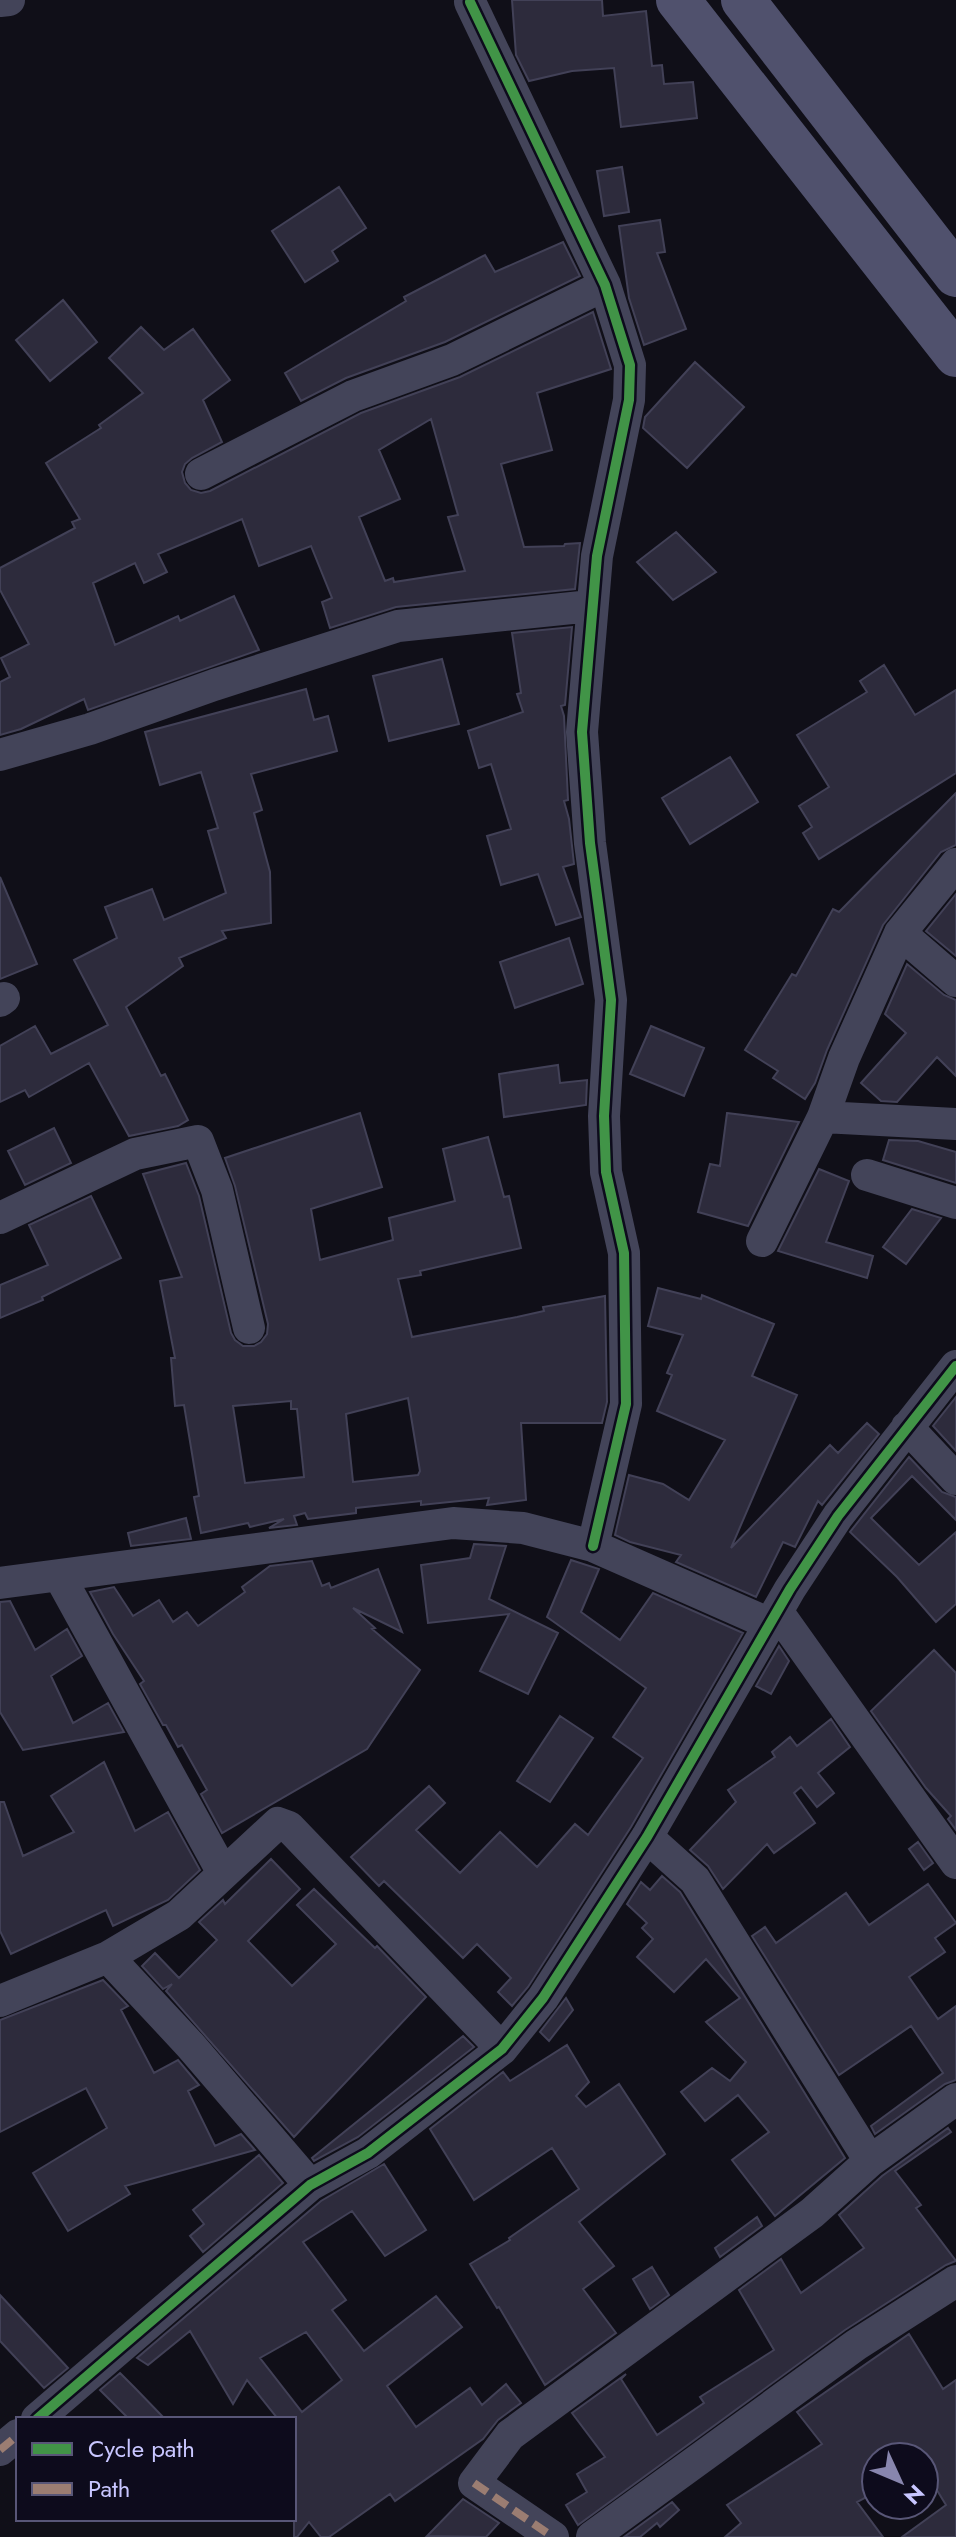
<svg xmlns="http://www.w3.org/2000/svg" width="956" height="2537" font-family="Jost,sans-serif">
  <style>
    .building { fill: #2d2b3c; stroke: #424157; stroke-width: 2; fill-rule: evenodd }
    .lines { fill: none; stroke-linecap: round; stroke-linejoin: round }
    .minor { stroke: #434459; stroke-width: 32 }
    .secondary { stroke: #50516d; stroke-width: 44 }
    .quiet { stroke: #9b7d72; stroke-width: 8; stroke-dasharray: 16 8; stroke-linecap: butt }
    .cycleway-casing { stroke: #0d0b1c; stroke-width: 15 }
    .cycleway { stroke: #419447; stroke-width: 10 }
  </style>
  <rect width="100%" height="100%" fill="#100f18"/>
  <path class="building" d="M512 0H602L603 16 646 11 652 66 662 65 664 84 693 82 697 118 621 127 614 68 572 71 529 81 516 55Z
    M622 167 629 212 604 216 597 171Z
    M339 187 366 228 332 251 338 261 305 282 272 231Z
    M660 220 665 252 657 253 686 329 644 345 629 298 619 226Z
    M563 242 580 276 445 342 346 378 301 401 285 373 406 301 404 297 485 255 495 272Z
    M63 300 97 342 50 381 16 340Z
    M593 312 611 369 537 393 552 450 501 464 524 547 564 546 565 544 580 543 575 589 396 607 330 628 322 602 332 598 311 546 259 566 242 519 158 554 167 572 144 583 135 563 93 583 115 645 178 616 180 621 234 596 259 650 88 710 84 699 21 729 0 735V682L10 677 1 658 29 644 0 590V568L75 528 72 522 80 519 46 463 101 428 99 425 143 393 109 358 141 327 164 350 193 329 230 380 203 400 222 442 192 458 185 464 182 472 185 483 191 490 201 493 210 491 361 413 460 377ZM431 419 458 515 448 517 465 571 394 582 393 578 385 581 359 517 400 499 379 450Z
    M695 362 744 407 687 468 643 428 645 417Z
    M676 532 716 572 673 600 637 562Z
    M572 627 565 705 561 706 564 716 568 800 564 801 569 819 574 864 563 867 581 917 556 925 538 874 501 885 487 836 511 829 491 764 479 768 468 731 523 712 517 694 521 693 512 633Z
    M442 659 459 724 389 741 373 676Z
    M884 665 915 715 956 690V773L819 859 803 833 812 827 799 806 829 787 797 735 867 692 860 681Z
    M306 689 314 720 328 716 337 751 251 774 262 810 254 813 270 872 271 923 222 931 226 938 179 958 183 966 126 1007 161 1076 165 1074 188 1120 178 1126 129 1136 89 1063 29 1097 25 1090 0 1102V1046L35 1026 51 1054 108 1025 74 960 117 938 105 907 152 889 164 920 226 893 208 831 218 828 201 772 160 785 145 732Z
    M730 757 758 802 690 844 662 798Z
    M956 793V845L941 852 883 925 827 1050 815 1083 805 1099 773 1078 778 1071 745 1050 792 974 796 976 833 909 839 912Z
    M0 877 37 964 0 979Z
    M956 894V956L926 931Z
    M569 938 583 984 515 1008 500 962Z
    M907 964 944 995 956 1000V1076L937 1057 897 1102 881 1101 861 1083 906 1033 885 1014Z
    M651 1026 704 1048 684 1096 630 1074Z
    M558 1065 560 1083 587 1080 586 1105 504 1117 499 1074Z
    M360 1113 382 1187 311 1209 320 1260 393 1240 389 1218 455 1201 443 1149 488 1137 504 1197 509 1196 521 1248 420 1271 421 1275 398 1279 412 1337 517 1317 544 1311 543 1307 605 1296 607 1402 602 1423H521L526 1500 487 1505 489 1498 421 1505V1501L356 1508V1513L308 1519 305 1513 294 1516 297 1525 269 1528 284 1519 250 1527 248 1523 201 1533 194 1497 199 1496 184 1405 175 1406 171 1358H175L160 1281 182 1277 143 1174 186 1163 199 1196 231 1333 235 1340 243 1346H254L261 1342 267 1334 268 1324 235 1186 225 1158ZM408 1398 420 1471 418 1475 353 1482 346 1414ZM291 1401V1409H297L304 1477 245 1483 233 1406Z
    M727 1113 799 1122 748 1226 698 1212 710 1164 720 1166Z
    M54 1128 71 1163 25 1185 8 1151Z
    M889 1140 918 1141 956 1152V1183L883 1160Z
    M819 1169 849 1181 826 1242 873 1256 867 1278 778 1251Z
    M91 1196 121 1258 42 1297 43 1300 0 1318V1285L48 1265 29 1225Z
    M912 1209 941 1218 906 1264 883 1247Z
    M658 1288 701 1299 702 1295 774 1324 752 1376 797 1395 731 1548 830 1445 838 1453 867 1423 879 1434 822 1505 818 1501 795 1547 783 1542 756 1597 676 1562 681 1555 630 1542 615 1535 629 1475 663 1484 689 1500 725 1440 657 1411 672 1375 667 1373 683 1335 648 1326Z
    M956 1397V1451L933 1426Z
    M909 1457 942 1492 956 1497V1520L912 1476 871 1518 919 1565 956 1532V1604L936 1622 897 1577 850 1532Z
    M186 1518 191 1539 131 1546 128 1533Z
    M474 1544 506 1546 489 1599 558 1633 528 1694 480 1671 509 1614 428 1623 421 1565 470 1558Z
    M571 1560 599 1569 581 1612 620 1640 653 1593 743 1633 631 1827 528 1987 512 2006 498 1992 511 1978 477 1944 463 1958 384 1881 379 1886 351 1857 429 1786 445 1803 416 1830 460 1873 500 1832 537 1867 575 1824 588 1835 643 1758 613 1737 646 1688 547 1617Z
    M312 1561 322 1586 329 1583 331 1588 378 1569 402 1632 353 1608 375 1628 372 1629 420 1670 367 1749 222 1833 201 1794 207 1790 182 1745 178 1747 166 1725H163L140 1684 144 1681 113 1634 90 1592 114 1587 133 1616 159 1600 173 1622 187 1612 198 1626 245 1592 242 1587 270 1566Z
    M10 1601 35 1650 67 1629 82 1656 51 1676 73 1723 108 1703 124 1732 23 1750 0 1712V1602Z
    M779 1646 789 1661 771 1694 756 1686Z
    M934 1650 956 1673V1830L948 1819 951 1816 926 1788 871 1711Z
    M560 1716 593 1738 550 1802 517 1781Z
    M831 1719 850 1747 818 1773 834 1793 817 1807 801 1787 794 1793 815 1823 774 1853 767 1844 723 1889 708 1866 690 1850 736 1802 728 1790 775 1757 772 1752 790 1737 797 1746Z
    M104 1762 135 1831 168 1812 200 1870 168 1900 113 1926 106 1910 11 1954 0 1931V1802H4L23 1856 74 1832 51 1796Z
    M918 1842 933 1863 924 1870 909 1849Z
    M271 1859 300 1889 248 1941 292 1986 336 1944 297 1905 314 1889 375 1948 377 1946 426 1997 294 2137 166 1991 172 1984 163 1989 142 1966 155 1953 179 1978 217 1940 199 1922 223 1900 225 1904Z
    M662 1876 680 1892 845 2158 775 2216 732 2160 769 2132 738 2095 705 2121 681 2092 712 2068 730 2081 746 2062 706 2022 740 1998 706 1959 674 1992 637 1957 653 1939 642 1928 647 1923 627 1904 641 1882 650 1890Z
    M928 1884 956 1923 935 1938 945 1952 909 1977 938 2019 956 2006V2080L945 2084 875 2134 871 2126 943 2073 911 2026 839 2075 752 1936 765 1927 776 1943 846 1893 869 1925Z
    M103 1980 128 2006 121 2010 154 2073 178 2060 199 2085 188 2091 215 2146 241 2134 255 2150 125 2186 130 2194 68 2231 33 2173 107 2128 86 2088 0 2132V2020Z
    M566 1998 573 2010 549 2041 540 2032Z
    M463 2036 474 2047 358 2137 314 2161 312 2158Z
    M567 2045 589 2082 576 2096 586 2107 619 2084 665 2154 579 2222 614 2266 583 2289 616 2333 545 2385 499 2307 497 2308 470 2264 510 2240 509 2238 579 2189 552 2148 474 2200 430 2129 503 2072 510 2081Z
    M948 2128 951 2132 895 2171 921 2205 916 2208 956 2261 946 2265 845 2330 578 2525 566 2505 587 2492 577 2474 605 2457 572 2413 626 2374 621 2379 657 2435 704 2403 700 2397 774 2350 739 2290 781 2259 801 2293 864 2248 839 2215 882 2176Z
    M259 2155 283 2183 203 2252 190 2236 204 2224 193 2210Z
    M384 2164 426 2230 385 2256 352 2211 303 2242 346 2300 332 2310 364 2351 436 2296 462 2327 387 2386 416 2427 470 2388 482 2405 506 2384 521 2403 498 2420 483 2439 395 2501 390 2494 329 2537H321L309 2522 297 2537H294V2419H278L247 2380 233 2404 190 2331 148 2365 137 2358 321 2201ZM306 2332 342 2380 302 2412 260 2358Z
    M757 2217 762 2226 720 2257 715 2248Z
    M652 2267 669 2295 650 2309 633 2279Z
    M0 2295 68 2368 44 2388 0 2341Z
    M909 2334 943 2389 956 2380V2537H902L946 2505 924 2469V2457H916L913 2451 904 2457H876V2492L857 2502 883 2537H725L741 2523 727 2505 822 2444 797 2412Z
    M120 2373 135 2388 165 2419H129L100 2390Z
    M463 2499 499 2523 486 2537 427 2536Z
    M672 2502 679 2510 660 2527 657 2523 640 2537H624Z"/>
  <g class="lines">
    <path class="minor" d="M0 1 9 0
      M470 2 605 285 630 365 629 400 597 556 582 732 590 843 611 1000 604 1116 606 1172 624 1253 626 1404 593 1546
      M201 474 353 396 452 360 605 285
      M0 755 90 729 214 685 398 626 591 606
      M900 933 956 981
      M0 1001 4 998
      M823 1117 956 1124
      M867 1175 956 1203
      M0 1218 135 1154 198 1141 217 1190 249 1328
      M762 1241 823 1117 844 1058 900 933 956 864
      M907 1427 956 1479
      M60 1577 223 1873
      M0 1583 453 1523 523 1528 593 1546 770 1624
      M777 1611 956 1863
      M647 1837 695 1880 870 2161
      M108 1957 190 2045 310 2185
      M0 2001 108 1957 179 1915 278 1823 289 1827 502 2049
      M37 2419 310 2185 368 2153 502 2049 543 1998 647 1837 790 1589 838 1516 956 1366
      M0 2450 18 2435
      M553 2537 474 2483 510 2435 812 2213 870 2161 956 2099
      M592 2537 856 2345 956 2281"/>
    <path class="secondary" d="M678 0 956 355
      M743 0 956 275"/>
    <path class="quiet" d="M0 2450 18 2435
      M474 2483 553 2537"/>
    <g class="cycleway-casing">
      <path id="cycleway" d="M470 2 605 285 630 365 629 400 597 556 582 732 590 843 611 1000 604 1116 606 1172 624 1253 626 1404 593 1546
        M37 2419 310 2185 368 2153 502 2049 543 1998 647 1837 790 1589 838 1516 956 1366"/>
    </g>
    <use href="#cycleway" class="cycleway"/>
  </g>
  <rect x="16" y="2417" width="280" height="104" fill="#0d0b1c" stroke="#585677" stroke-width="2"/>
  <rect x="32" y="2443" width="40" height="12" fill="#419447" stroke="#585677" stroke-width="2"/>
  <text x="88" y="2457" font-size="24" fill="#c8c6ff">Cycle path</text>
  <rect x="32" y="2483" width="40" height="12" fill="#9b7d72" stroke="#585677" stroke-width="2"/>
  <text x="88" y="2497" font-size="24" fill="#c8c6ff">Path</text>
  <g transform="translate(900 2481) rotate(134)"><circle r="38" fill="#0d0b1c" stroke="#585677" stroke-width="2"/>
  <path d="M0-6L14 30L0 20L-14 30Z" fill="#8886ae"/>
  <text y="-12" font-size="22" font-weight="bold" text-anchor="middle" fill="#c8c6ff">N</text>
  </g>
</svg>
